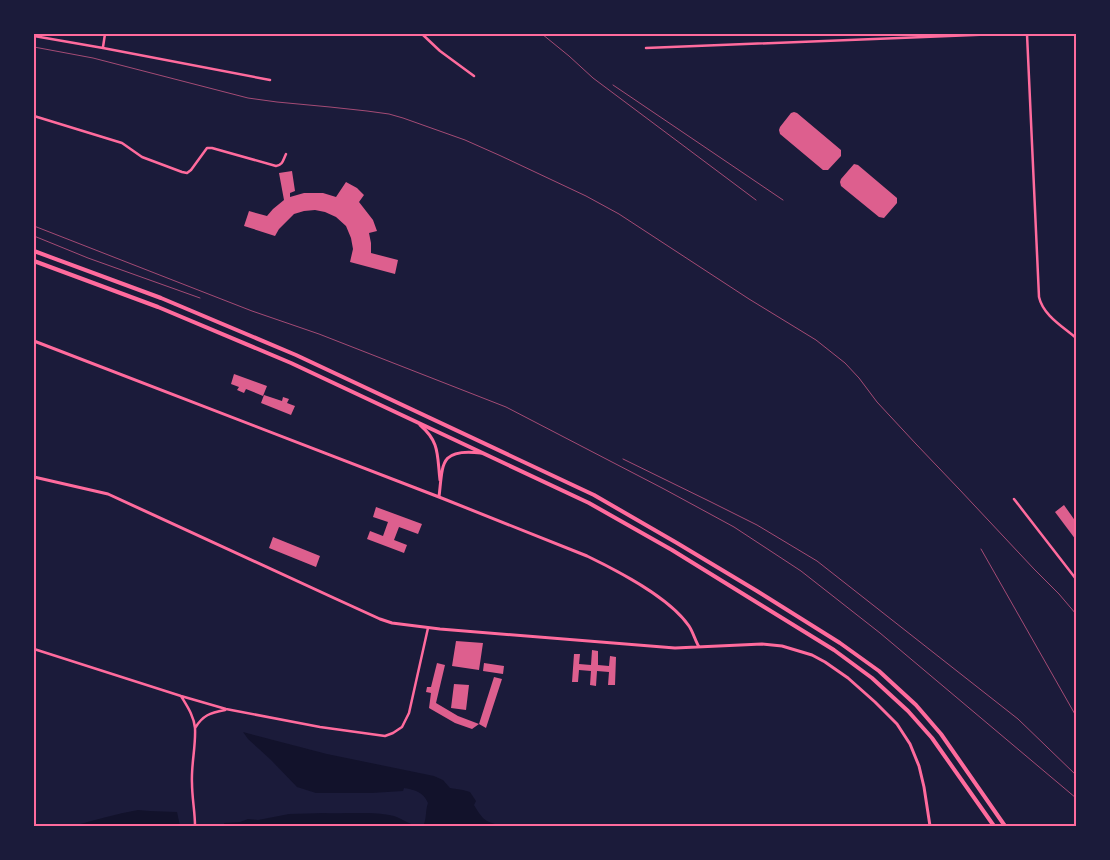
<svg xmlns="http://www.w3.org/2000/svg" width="1110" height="860" font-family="Rubik,sans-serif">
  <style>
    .water { fill: #12122b }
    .building { fill: #dd5f8e }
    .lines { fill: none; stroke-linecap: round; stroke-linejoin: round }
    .minor { stroke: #ff6b9d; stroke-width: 2.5 }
    .secondary { stroke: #ff6b9d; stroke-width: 3 }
    .primary { stroke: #ff6b9d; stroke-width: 4 }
    .rail { stroke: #a44b75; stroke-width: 1 }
    .neatline { fill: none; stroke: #ff6b9d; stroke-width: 2 }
  </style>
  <rect width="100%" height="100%" fill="#1b1b3a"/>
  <path class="water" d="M243 732 327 754 434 776 443 780 450 788 463 790 470 792 476 801 474 805C483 821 487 823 506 826H423C427 819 425 811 428 803 423 792 416 790 404 788L403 791 372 793H316L297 787 271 760 248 739Z
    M138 810 150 811 177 812 180 826H73C95 820 116 814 138 810Z
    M324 813C344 814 375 811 394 816 403 819 410 825 419 826H224V823L240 822 248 819 258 820 289 814Z"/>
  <path class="building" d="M794 112 797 113 841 150V156L828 170H823L780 134 779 130 780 127 791 113Z
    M854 164 858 165 897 198V203L884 218 879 217 841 186 840 182 841 179Z
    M292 171 295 191 290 193V197L304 193H323L336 197 346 182 357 188 364 195 359 202 373 220 377 231 369 233 371 243V253L398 260 395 274 350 262 353 249 351 238 346 226 336 217 325 212 315 210 304 211 294 214 279 229 275 236 244 226 249 211 267 216 273 209 284 200 279 173Z
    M234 374 267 386 263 396 246 389 244 393 237 390 239 387 231 384Z
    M264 395 282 401 283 397 289 399 287 403 295 406 291 415 261 403Z
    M1064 505 1076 522V540L1055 512Z
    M376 507 422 524 418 534 399 527 394 540 407 545 404 553 367 539 370 531 383 536 388 522 373 517Z
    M273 537 320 556 316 567 269 548Z
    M456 641 483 643 479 670 452 666Z
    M592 650 598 651V665L609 666 610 656 616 657 615 685H608L609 672 597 671 596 686 590 685 591 671 579 670 578 682H572L574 654H580L579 664 591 665Z
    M437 663 445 665 436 703 458 716 479 724 472 729 455 723 429 708 431 693 426 692 427 687H431Z
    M484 663 504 666 503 674 483 671Z
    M494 677 502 679 486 728 479 724Z
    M454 684 469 685 466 710 451 708Z"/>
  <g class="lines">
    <path class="minor" d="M422 34 440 51 474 76
      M1027 34 1039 297C1043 315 1062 326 1076 338
      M34 36 103 48 270 80
      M103 47 105 34
      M646 48 999 34
      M34 116 122 143 142 157 182 172 187 173 191 170 207 148H212L276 166C283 165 283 160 286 154
      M1014 499 1076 579
      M34 649 181 696 226 709 320 727 385 736 393 733 402 727 409 713 428 628
      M181 696C187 706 194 716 195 728 196 746 191 765 192 783 192 798 195 812 195 826
      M195 728C203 715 210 713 225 710"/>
    <path class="secondary" d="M34 341 439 497 587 556C618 571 669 597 689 626 693 632 695 640 699 647
      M420 425C440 442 437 455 440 480
      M34 477 108 494 334 598 380 619 392 623 440 629 675 648 762 644 782 646 812 655 825 662 848 678 875 702 897 724 910 744 919 766 924 787 930 826
      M439 497C443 464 439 448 481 453"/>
    <path class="primary" d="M34 251 161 298 296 355 594 495 677 543 757 591 840 643 879 671 916 705 941 734 1005 826
      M34 261 158 307 291 363 589 503 672 550 834 650 872 678 908 711 932 738 994 826"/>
    <path class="rail" d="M542 34 569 56 593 78 756 200
      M34 47 93 58 248 98 277 102 330 107 367 111 389 114 403 118 465 140 501 156 586 196 619 214 749 299 816 340 845 363 859 378 877 402 916 444 959 489 1034 569 1059 594 1076 614
      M613 85 783 200
      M34 226 252 311 319 334 506 407 664 489 734 527 801 571 880 633 1076 798
      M34 236 88 258 200 298
      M623 459 711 502 757 525 817 561 1018 719 1076 775
      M981 549 1076 716"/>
  </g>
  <rect width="1110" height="860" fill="none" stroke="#1b1b3a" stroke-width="70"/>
  <rect x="35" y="35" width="1040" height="790" class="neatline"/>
</svg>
